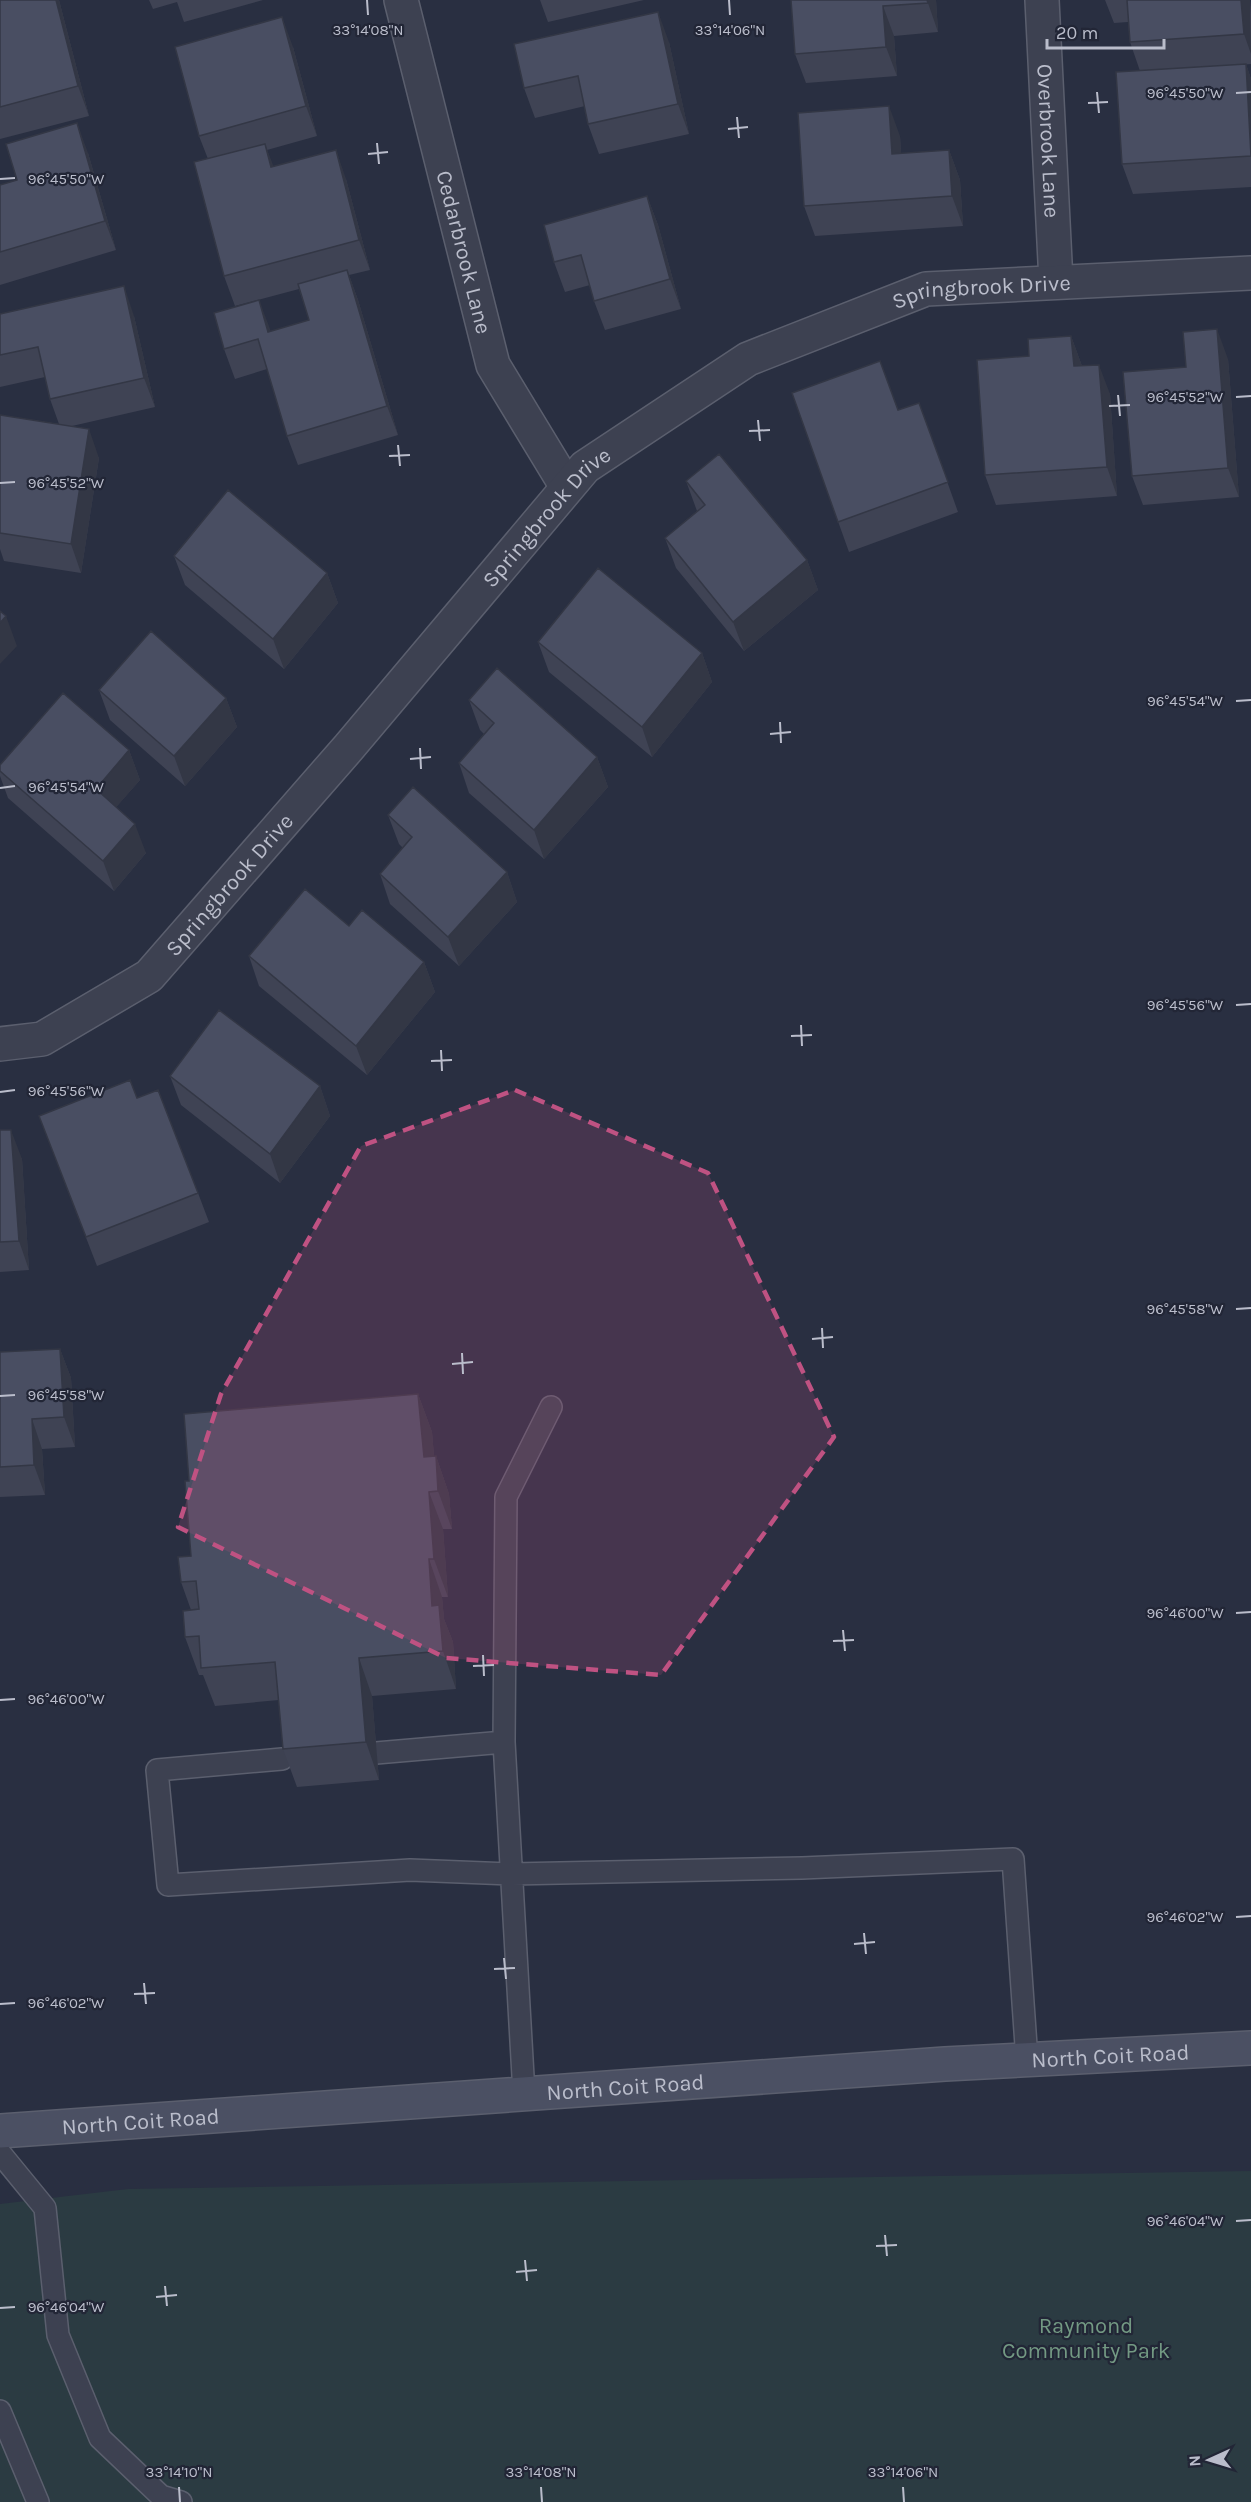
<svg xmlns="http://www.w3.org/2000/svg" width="1251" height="2502" font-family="Karla,sans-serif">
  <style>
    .green { fill: #2b3b42 }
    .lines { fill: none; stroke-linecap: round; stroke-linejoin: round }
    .service-casing { stroke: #5b5f6e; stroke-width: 24 }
    .minor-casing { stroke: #5b5f6e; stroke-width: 36 }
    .secondary-casing { stroke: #5b5f6e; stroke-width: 36 }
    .service { stroke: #3d4151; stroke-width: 21 }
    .minor { stroke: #3d4151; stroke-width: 33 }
    .secondary { stroke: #4b5063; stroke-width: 33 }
    .wall { fill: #3f4354 }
    .shaded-wall { fill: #333745 }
    .building { fill: #494e62; stroke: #333745; stroke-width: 1.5 }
    .marked { fill: #bf5282; fill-opacity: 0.2; stroke: #bf5282; stroke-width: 4.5; stroke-dasharray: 12 8; stroke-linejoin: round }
    .ticks { fill: none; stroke: #babdcb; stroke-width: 2 }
    .labels { text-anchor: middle; stroke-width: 4.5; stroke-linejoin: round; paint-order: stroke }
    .street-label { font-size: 22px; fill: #babdcb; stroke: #222636 }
    .park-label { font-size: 22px; fill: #739983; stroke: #222636 }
    .ticks-label { font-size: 15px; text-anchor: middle; fill: #babdcb; stroke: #222636; stroke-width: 4.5; stroke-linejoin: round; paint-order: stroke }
  </style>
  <rect width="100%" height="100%" fill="#292f41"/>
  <path class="green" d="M1251 2171V2502H0V2204L128 2189Z"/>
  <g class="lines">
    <g class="service-casing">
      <path id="service" d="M376 1753 504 1742
        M282 1759 157 1770 168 1885 410 1870 512 1874 802 1868 1013 1859 1027 2060
        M524 2094 504 1742 506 1497 551 1407
        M0 2153 45 2208 58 2335 100 2438 161 2496 181 2502
        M0 2411 38 2502"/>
    </g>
    <g class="minor-casing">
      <g id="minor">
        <path id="s1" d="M401 0 493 365 567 487"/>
        <path id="s2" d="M1042 0 1056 282"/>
        <path id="s3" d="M0 1044 42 1039 149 976 349 747 585 467 748 359 926 289 1251 273"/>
      </g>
    </g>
    <g class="secondary-casing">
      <g id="secondary">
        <path id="s4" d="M0 2131 945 2064 1251 2048"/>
      </g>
    </g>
    <use href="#service" class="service"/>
    <use href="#minor" class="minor"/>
    <use href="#secondary" class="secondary"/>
  </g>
  <path class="wall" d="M0 0H59L89 116 0 139Z
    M149 0H263L184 22 177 2 153 9Z
    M540 0H644L548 22Z
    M791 0H936L938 32 894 36 897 76 806 83 795 54Z
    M1105 0H1250L1251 14V64L1226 66 1246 64 1251 79V187L1133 194 1122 164 1140 71 1130 42 1128 22 1114 23Z
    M669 42 689 134 599 154 588 124 585 106 535 118 524 88Z
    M293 47 317 136 267 150 273 167 346 179 370 270 349 275 358 300 398 435 298 465 287 436 267 369 235 379 224 349 270 332 309 320 299 289 235 306 224 276 208 159 199 136Z
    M900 136 901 154 949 150 960 180 963 226 815 236 804 206Z
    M88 153 116 250 0 285V185L17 180Z
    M647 196 658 225 681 309 605 330 594 301 590 285 565 292 554 262Z
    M0 314 134 316 155 407 72 426 99 458 81 573 4 561 0 549V415L59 424 50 399 45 377 0 387Z
    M1071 336 1082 366 1110 394 1117 496 996 505 985 475 1029 356Z
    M1228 359 1239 497 1143 505 1132 476 1186 367Z
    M792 393 898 410 919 403 958 512 849 552Z
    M686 481 807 560 818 590 744 651 676 568 665 538 697 511Z
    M174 556 327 573 338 603 284 669 185 585Z
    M538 642 702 653 712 682 652 757 549 672Z
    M99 690 226 698 237 727 185 786 110 720Z
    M469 700 597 757 608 787 544 859 469 793 459 763 484 734 480 730Z
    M129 750 140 780 116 807 146 853 114 891 8 798 0 776V765Z
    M388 815 507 872 517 902 459 966 390 904 380 874 403 848 399 844Z
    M349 926 424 962 435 992 367 1075 259 986 249 956Z
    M170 1076 320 1086 330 1116 280 1183 181 1105Z
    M137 1098 198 1193 209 1222 97 1266 39 1116Z
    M0 1130 22 1159 29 1270 0 1272Z
    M60 1349 71 1378 75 1447 42 1449 45 1495 0 1497V1352Z
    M418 1394 432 1432 434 1456H436L449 1494 452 1529H443L448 1597H442L444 1619 453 1642 456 1689 372 1696 379 1780 297 1787 283 1749 279 1700 215 1706 203 1675H199L185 1637 191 1610 181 1582 191 1556 189 1481Z"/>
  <path class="shaded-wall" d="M56 0H59L89 116 78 86Z
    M927 0H936L938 32 928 3Z
    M1241 0H1250L1251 54 1244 34Z
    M883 6 894 36 897 76 886 47Z
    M658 12 669 42 689 134 678 104Z
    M282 17 293 47 317 136 306 106Z
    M1246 64 1251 79V147Z
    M889 106 900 136 903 184 892 154Z
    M77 123 88 153 116 250 105 221Z
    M265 144 276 173 271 167Z
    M336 150 346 179 370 270 359 240Z
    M949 150 960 180 963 226 952 196Z
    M647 196 658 225 681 309 670 279Z
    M347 270 358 300 398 435 387 406Z
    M124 286 134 316 155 407 144 378Z
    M259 300 270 329 279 362 268 332Z
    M1217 329 1228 359 1239 497 1228 468Z
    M1071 336 1082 366H1074Z
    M1099 365 1110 394 1117 496 1107 467Z
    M89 429 99 458 81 573 71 544Z
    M807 560 818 590 744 651 733 622Z
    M327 573 338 603 284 669 273 639Z
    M6 616 17 646 0 664V623Z
    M702 653 712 682 652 757 642 727Z
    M226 698 237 727 185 786 174 756Z
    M129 750 140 780 106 819 96 789Z
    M597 757 608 787 544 859 534 830Z
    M135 824 146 853 114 891 103 861Z
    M507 872 517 902 459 966 448 937Z
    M424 962 435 992 367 1075 356 1046Z
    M320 1086 330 1116 280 1183 270 1154Z
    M11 1130 22 1159 29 1270 19 1241Z
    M60 1349 71 1378 75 1447 64 1417Z
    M418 1394 432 1432 437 1491 424 1457Z
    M32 1419 42 1449 45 1495 34 1465Z
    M436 1456 449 1494 452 1529 438 1491Z
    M429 1492 443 1529 448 1597 434 1559Z
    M429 1559 442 1597 444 1619 453 1642 456 1689 443 1651 432 1606Z
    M359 1658 372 1696 379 1780 366 1742Z"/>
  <path class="building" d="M0 0H56L78 86 0 107Z
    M791 0H927L928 3 883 6 886 47 795 54Z
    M1127 0H1241L1244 34 1130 42Z
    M658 12 678 104 588 124 578 76 524 88 514 44Z
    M282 17 306 106 199 136 175 47Z
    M1246 64 1251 156 1122 164 1116 72Z
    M889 106 892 154 949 150 952 196 804 206 798 113Z
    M77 123 105 221 0 252V185L17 180 6 144Z
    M265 144 271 167 336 150 359 240 224 276 194 162Z
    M647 196 670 279 594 301 581 255 554 262 544 225Z
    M347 270 387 406 287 436 258 339 224 349 214 313 259 300 268 332 309 320 298 284Z
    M124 286 144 378 50 399 38 347 0 355V314Z
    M1217 329 1228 468 1132 476 1123 372 1186 367 1183 332Z
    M1071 336 1074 366 1099 365 1107 467 985 475 977 360 1029 356 1028 339Z
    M880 361 898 410 919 403 948 482 838 522 792 393Z
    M0 415 89 429 71 544 0 533Z
    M719 454 807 560 733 622 665 538 705 505 686 481Z
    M228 490 327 573 273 639 174 556Z
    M598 568 702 653 642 727 538 642Z
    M0 611 6 616 0 623Z
    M151 631 226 698 174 756 99 690Z
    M497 668 597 757 534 830 459 763 494 723 469 700Z
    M63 693 129 750 96 789 135 824 103 861 0 771V765Z
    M413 787 507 872 448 937 380 874 412 837 388 815Z
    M305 889 349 926 362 910 424 962 356 1046 249 956Z
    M219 1010 320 1086 270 1154 170 1076Z
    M130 1080 137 1098 158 1090 198 1193 86 1237 39 1116Z
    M0 1130H11L19 1241 0 1242Z
    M60 1349 64 1417 32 1419 34 1465 0 1467V1352Z
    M418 1394 424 1457 436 1456 438 1491 429 1492 434 1559H429L432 1606 439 1605 443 1651 359 1658 366 1742 283 1749 275 1662 201 1668 199 1636 185 1637 183 1611 199 1609 196 1581 181 1582 178 1557 191 1556 185 1481H189L184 1414Z"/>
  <path class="marked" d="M515 1090 708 1173 834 1437 661 1675 446 1658 178 1527 221 1394 361 1146Z"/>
  <path class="ticks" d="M367 0 368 15M729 0 730 15M1097 92 1099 113M1236 93 1251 92M1088 103 1108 102M737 117 739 138M728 129 748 127M377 143 379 164M368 154 388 152M0 179 15 178M1118 395 1120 416M1236 397 1251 396M1109 406 1130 405M758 420 760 441M749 431 770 430M398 445 400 466M389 456 410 455M0 483 15 482M1236 701 1251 700M780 722 781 743M770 734 791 732M420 748 421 769M410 759 431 757M0 788 15 786M1236 1005 1251 1004M801 1025 802 1046M791 1036 812 1035M441 1050 442 1071M431 1061 452 1060M0 1092 15 1090M1236 1309 1251 1308M822 1328 823 1348M812 1339 833 1337M462 1353 463 1374M452 1364 473 1362M0 1396 15 1395M1236 1613 1251 1612M843 1630 845 1651M833 1641 854 1640M483 1655 484 1676M473 1666 494 1665M0 1700 15 1699M1236 1917 1251 1916M864 1933 866 1954M854 1944 875 1942M504 1958 506 1979M494 1969 515 1968M144 1983 146 2004M134 1994 155 1993M0 2004 15 2003M1236 2221 1251 2220M885 2235 887 2256M876 2246 897 2245M525 2260 527 2281M516 2272 537 2270M165 2286 167 2306M156 2297 177 2295M0 2308 15 2307M179 2487 180 2502M541 2487 542 2502M903 2487 904 2502"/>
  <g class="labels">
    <g class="street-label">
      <text dy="8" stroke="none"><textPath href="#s2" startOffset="141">Overbrook Lane</textPath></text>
      <text dy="8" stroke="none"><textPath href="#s1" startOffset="260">Cedarbrook Lane</textPath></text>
      <text dy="8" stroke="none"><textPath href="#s3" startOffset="1278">Springbrook Drive</textPath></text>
      <text dy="8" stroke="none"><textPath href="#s3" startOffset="774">Springbrook Drive</textPath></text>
      <text dy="8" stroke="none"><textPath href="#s3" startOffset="288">Springbrook Drive</textPath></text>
      <text dy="8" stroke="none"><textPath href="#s4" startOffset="1113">North Coit Road</textPath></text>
      <text dy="8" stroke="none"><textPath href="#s4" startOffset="627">North Coit Road</textPath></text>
      <text dy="8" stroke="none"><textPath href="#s4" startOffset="141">North Coit Road</textPath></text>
    </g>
    <g class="park-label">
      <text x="1086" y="2333">Raymond<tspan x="1086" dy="25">Community Park</tspan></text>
    </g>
  </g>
  <g class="ticks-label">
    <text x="368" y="35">33°14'08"N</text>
    <text x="730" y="35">33°14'06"N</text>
    <text x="1185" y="98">96°45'50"W</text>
    <text x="66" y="184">96°45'50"W</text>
    <text x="1185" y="402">96°45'52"W</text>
    <text x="66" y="488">96°45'52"W</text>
    <text x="1185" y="706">96°45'54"W</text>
    <text x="66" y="792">96°45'54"W</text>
    <text x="1185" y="1010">96°45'56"W</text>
    <text x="66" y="1096">96°45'56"W</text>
    <text x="1185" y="1314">96°45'58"W</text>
    <text x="66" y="1400">96°45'58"W</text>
    <text x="1185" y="1618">96°46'00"W</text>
    <text x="66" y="1704">96°46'00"W</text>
    <text x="1185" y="1922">96°46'02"W</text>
    <text x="66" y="2008">96°46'02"W</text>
    <text x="1185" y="2226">96°46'04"W</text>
    <text x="66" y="2312">96°46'04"W</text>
    <text x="179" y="2477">33°14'10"N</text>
    <text x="541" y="2477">33°14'08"N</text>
    <text x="903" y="2477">33°14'06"N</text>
  </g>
  <g transform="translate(1209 2460) rotate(266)" stroke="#222636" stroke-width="4.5" paint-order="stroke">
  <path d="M0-4.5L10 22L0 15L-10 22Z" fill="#babdcb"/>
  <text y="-9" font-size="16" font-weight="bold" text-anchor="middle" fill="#babdcb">N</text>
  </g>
  <path d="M1047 39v9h117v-9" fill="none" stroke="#babdcb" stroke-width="3"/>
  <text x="1056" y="39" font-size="18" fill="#babdcb" stroke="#222636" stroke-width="4.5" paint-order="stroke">20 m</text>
</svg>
